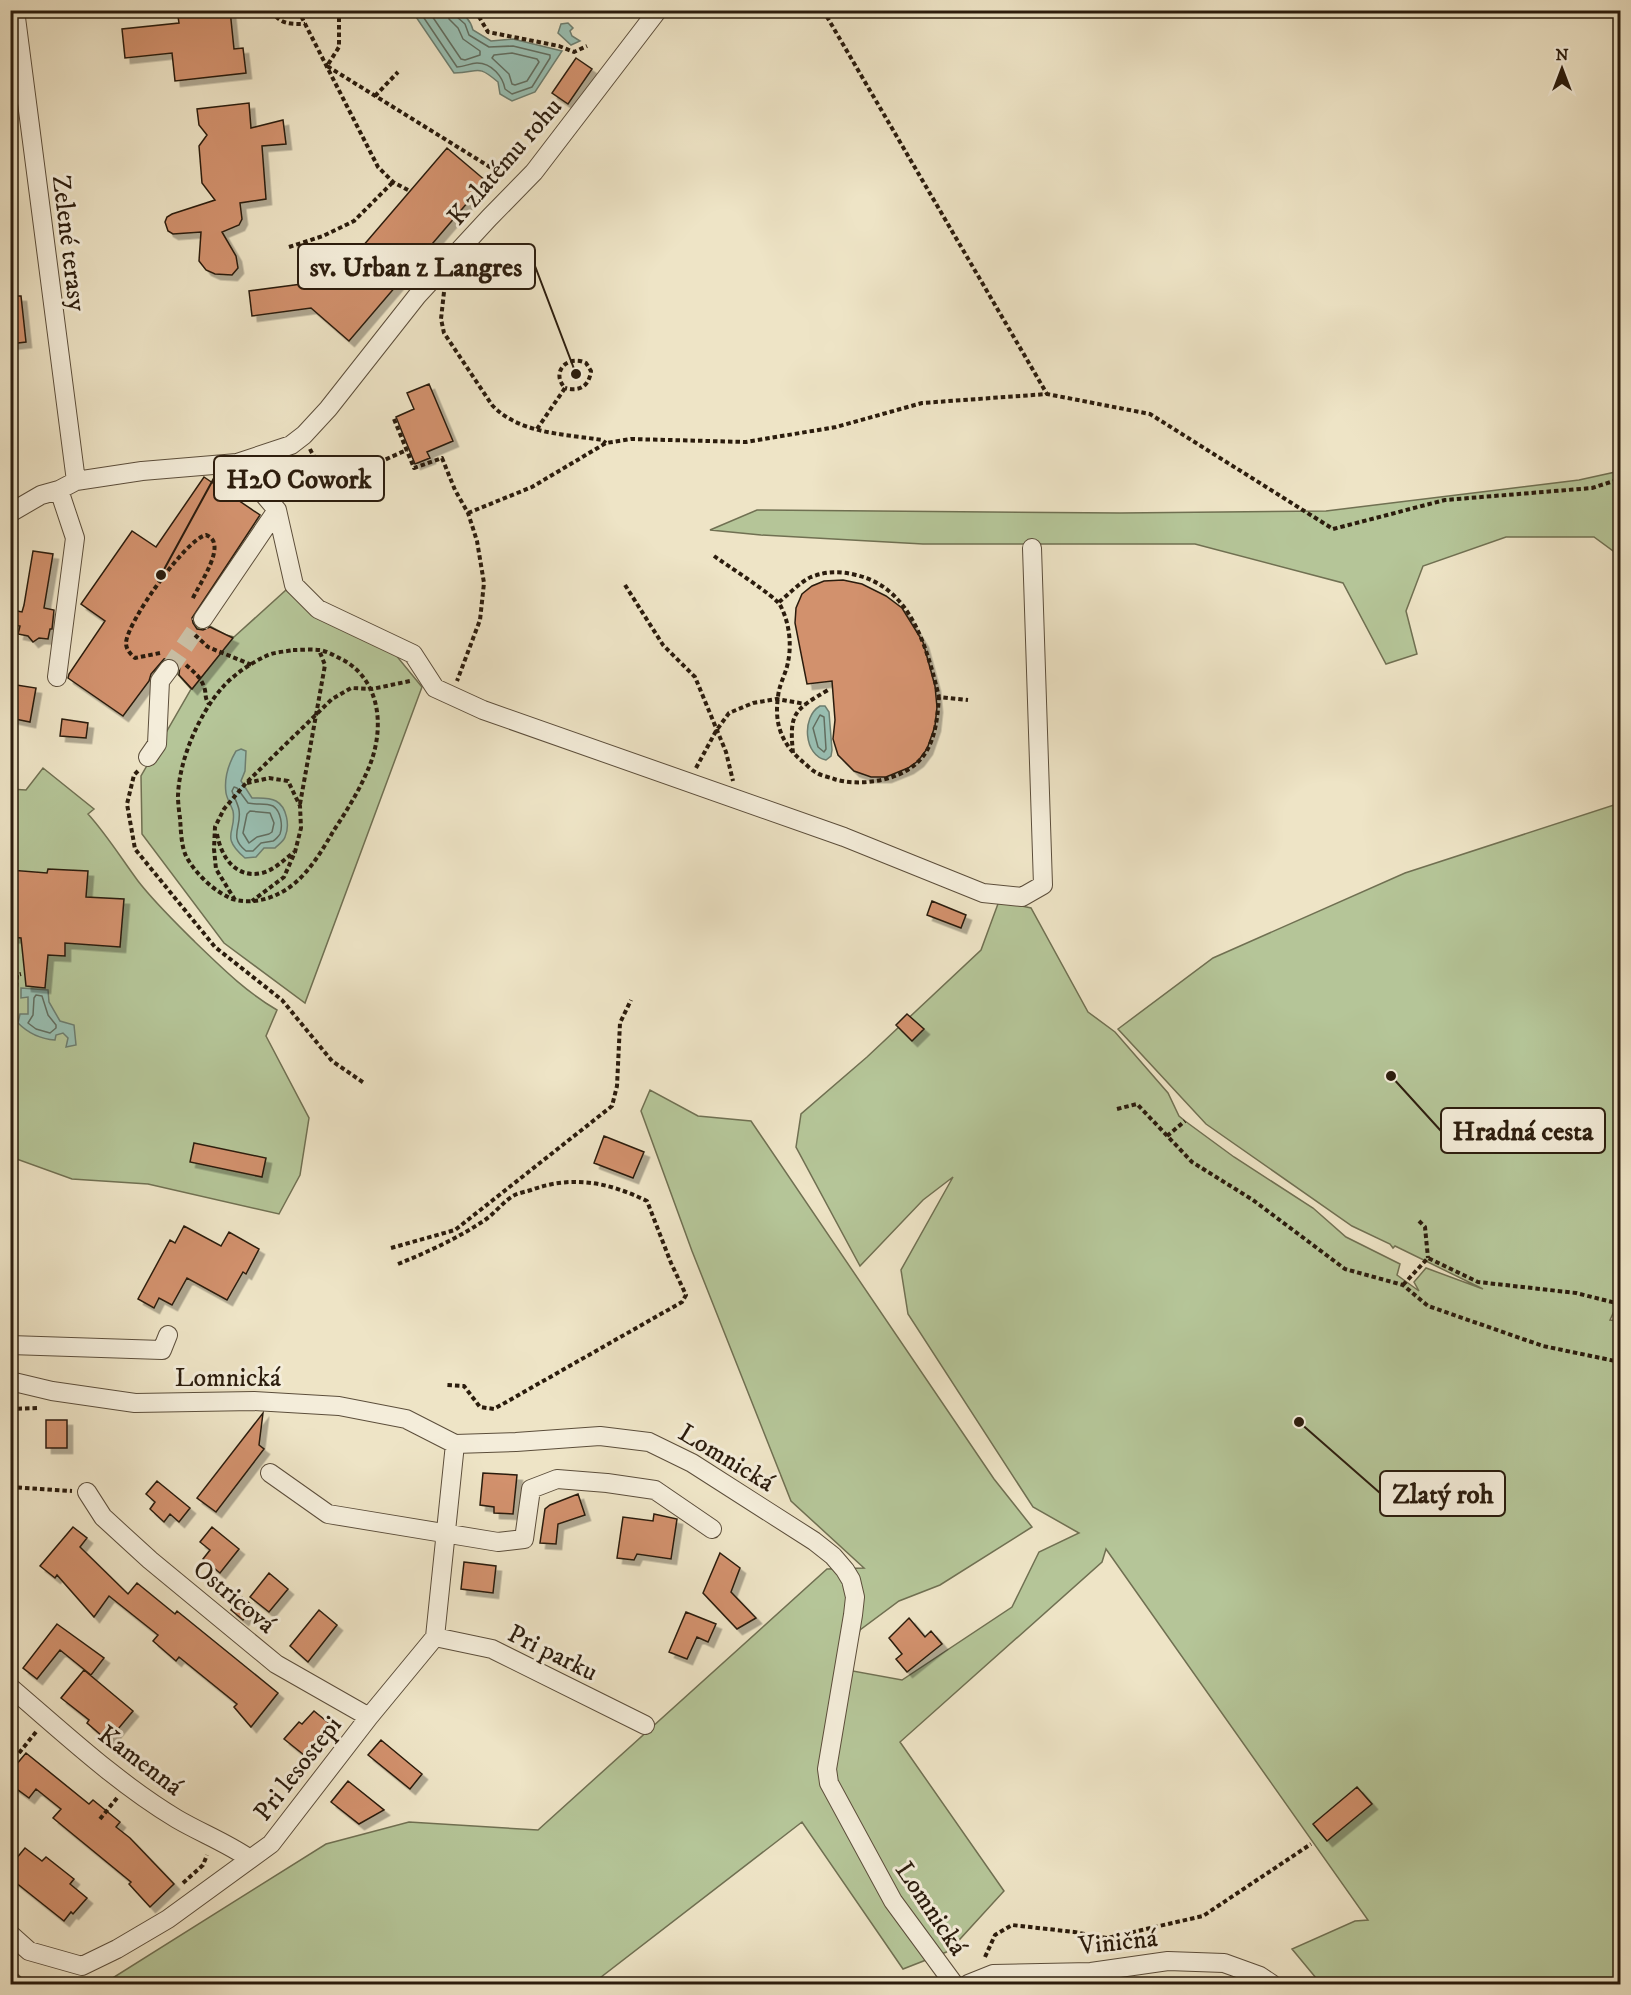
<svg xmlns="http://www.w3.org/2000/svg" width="1631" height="1995" font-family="'IM FELL DW Pica',serif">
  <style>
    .green { fill: #b5c598; stroke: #707052; stroke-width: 1.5 }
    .water { fill: #99bfb2; stroke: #6d7e70; stroke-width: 1.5 }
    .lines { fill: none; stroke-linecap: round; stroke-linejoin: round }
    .shore { stroke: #626e60; stroke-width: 1.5 }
    .building { fill: #d2916d; stroke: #2b1c0d; stroke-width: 1.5; filter: url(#shadow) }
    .minor-tunnel { stroke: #c7bca1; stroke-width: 18; stroke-dasharray: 18 9; stroke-linecap: butt }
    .minor-casing { stroke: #5c4e3b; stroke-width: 20 }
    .path { stroke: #2b1c0d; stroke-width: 4; stroke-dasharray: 4.5 3; stroke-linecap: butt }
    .minor { stroke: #f4edda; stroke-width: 18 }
    .labels { text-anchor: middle; stroke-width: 6; stroke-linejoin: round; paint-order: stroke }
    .street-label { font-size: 26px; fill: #2b1c0d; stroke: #f4edda }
    .leader { fill: none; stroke: #2b1c0d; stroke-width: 2 }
    .callout-dot { fill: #2b1c0d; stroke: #f4edda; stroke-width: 2 }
    .callout { fill: #f4edda; stroke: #2b1c0d; stroke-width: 2 }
    .callout-label { font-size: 27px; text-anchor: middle; font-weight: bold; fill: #2b1c0d }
  </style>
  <defs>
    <filter id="shadow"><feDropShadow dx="5.5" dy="5.5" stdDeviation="0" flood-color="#0004"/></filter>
  </defs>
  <rect width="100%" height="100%" fill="#eee4c6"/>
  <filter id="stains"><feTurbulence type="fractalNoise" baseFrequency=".00333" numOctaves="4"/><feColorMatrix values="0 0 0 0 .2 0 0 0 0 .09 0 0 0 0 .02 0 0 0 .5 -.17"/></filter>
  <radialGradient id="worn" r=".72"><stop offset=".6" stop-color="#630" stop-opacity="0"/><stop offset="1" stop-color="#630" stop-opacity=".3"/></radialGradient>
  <path class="green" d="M1620 471V556L1594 537H1506L1423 566 1406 611 1417 654 1386 664 1343 583 1195 544H923L761 535 710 530 757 510 1120 513 1326 511 1579 480Z
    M233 541 202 603 201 609 206 624 226 635 234 637 286 590 317 618 395 654 422 687 305 1003 224 943 142 834 141 776 191 689 174 670H157L148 674Z
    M43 768 94 809 88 814C107 835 121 858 138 881 155 903 176 923 195 942 221 967 246 992 277 1010L266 1036 309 1118 300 1175 279 1214 148 1184 72 1179 11 1157 10 789 26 790Z
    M1620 803V1298L1610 1320 1620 1321V1984H1321L1292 1949 1355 1921 1368 1920 1106 1549 1102 1562 900 1742 1004 1891 949 1951 903 1969 802 1822 592 1984H103L326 1844 409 1822 538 1830 827 1569 864 1568 791 1501 692 1251 641 1111 650 1090 698 1116 751 1121 994 1479 1032 1527 940 1585 899 1601 860 1630 847 1670 902 1680 1012 1607 1039 1552 1079 1533 1033 1507 908 1314 901 1270 953 1177 923 1200 860 1266 796 1147 801 1114 867 1057 981 950 999 901 1031 908 1088 1012 1115 1032 1168 1093 1179 1116 1185 1121 1234 1157 1313 1208 1346 1237 1400 1264 1397 1275 1419 1291 1414 1282 1426 1268 1483 1289 1395 1246 1393 1248 1390 1244 1352 1226 1206 1124 1118 1029 1213 958 1405 873Z
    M10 1968H11L28 1984H11Z"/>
  <path class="water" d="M419 11C442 10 466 4 473 30L491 41 513 39 562 51 535 92 512 101 500 94 498 82C476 63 479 73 454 73L416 17Z
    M568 23 573 28 570 31 572 36 580 41 571 45 558 33 561 24Z
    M820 706H825L829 712 832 750 831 756 826 760C804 756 801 717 820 706Z
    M241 749 246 751 245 771 241 781 252 798C259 798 269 797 276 801 287 807 290 826 285 837 284 841 278 845 275 848H264L256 857 245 858C219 836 237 832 233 811 231 805 227 799 226 793 224 779 229 763 236 751Z
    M21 988 48 990 49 1002 60 1021 74 1025 76 1045 66 1047 68 1038 63 1033 56 1035 55 1040C40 1039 29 1034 18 1023L20 1014H28V997L21 998Z"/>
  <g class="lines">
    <path class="shore" d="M424 10V18L457 67C465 67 470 63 477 63 492 63 503 77 505 89L512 94 532 87 550 58V55L513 46 489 47 469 35 465 24 457 17 455 10
      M432 10V16L461 59 465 60 480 55V51L463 39 458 28 449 19 448 10
      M512 53 537 59 539 62 527 81 515 85 512 84 509 74 492 58 494 55Z
      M820 715 824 717 826 749 824 752 818 747 813 728Z
      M234 787 237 788 248 803C256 805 266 803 273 806 281 811 283 826 280 834 279 836 275 840 273 841L261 843 253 851H246C228 837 242 827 239 810 238 804 234 797 232 791Z
      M250 811 270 813 274 823 272 832 269 834 257 837 249 843 243 833 247 814Z
      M36 995 42 996 48 1015 56 1025V1028L50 1033 36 1029 28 1023 33 1015 34 998Z"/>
  </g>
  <path class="building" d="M177 10H230L234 49 243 48 246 73 175 81 172 53 125 58 122 29 179 23Z
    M576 58 592 69 568 104 552 93Z
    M249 103 251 128 283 120 286 144 262 146 266 199 240 203 242 219 239 225 222 232 236 256 238 268 232 275 215 274 206 270 199 261 201 232 173 234 168 231 165 222 167 217 172 214 215 200 202 183 199 146 207 135 199 125 197 109Z
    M447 148 486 181 349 341 311 308 252 316 249 291 317 282 326 289Z
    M10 296H21L26 342 10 344Z
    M429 384 453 441 427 452 430 458 415 464 396 417 414 409 407 393Z
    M204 477 260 515 192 618 193 623 197 629 203 630 210 627 233 638 192 689 179 675 180 665 176 660 171 658 164 659 151 674 149 681 123 716 68 678 69 674 105 621 81 604 132 531 156 547Z
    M33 551 53 554 44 608 54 610 52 629H50L48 639 39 638 33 642 28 636 18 634 20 626 14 625 17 611 22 612 24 605Z
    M843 580 862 584 886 596 902 608 923 642 935 686 937 707 935 726 927 749 918 761 908 768 886 777H871L854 771 838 755 833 739 835 720 832 681 807 684 795 623 796 608 802 594 812 586 824 581Z
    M10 684 36 688 30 722 10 718Z
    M62 719 88 723 86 738 60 736Z
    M48 869 88 871 86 897 124 899 120 947 65 943V956L48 955 45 988 26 986 21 938 10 937V870L47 873Z
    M932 901 966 915 961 928 927 915Z
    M907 1014 924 1029 912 1041 896 1025Z
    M604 1136 644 1152 633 1178 594 1163Z
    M194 1143 266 1158 262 1177 190 1162Z
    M184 1226 221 1246 229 1232 259 1249 246 1274 243 1272 227 1300 187 1278 172 1305 159 1298 154 1308 138 1299 170 1240 175 1243Z
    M263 1413 259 1445 264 1449 216 1512 197 1498Z
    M46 1420H67V1448H46Z
    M483 1473 517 1475 513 1514 494 1513V1507L480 1505Z
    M157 1481 190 1508 179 1522 170 1514 164 1522 150 1509 155 1502 146 1494Z
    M578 1494 585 1515 558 1524 556 1544 540 1543 545 1509 550 1505Z
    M654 1514 677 1519 671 1559 637 1554 634 1560 617 1558 623 1517 653 1521Z
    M73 1527 87 1538 80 1547 128 1594 137 1583 175 1614 177 1611 278 1693 251 1727 234 1707 237 1704 179 1657 176 1661 153 1641 158 1635 109 1596 94 1617 57 1575 55 1578 40 1566Z
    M212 1527 239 1549 220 1573 203 1559 210 1550 200 1542Z
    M720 1553 740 1568 731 1592 756 1618 737 1629 703 1593Z
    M464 1562 496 1566 493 1593 461 1589Z
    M269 1573 288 1589 269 1612 250 1597Z
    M242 1597 254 1607 243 1620 231 1610Z
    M319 1610 337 1625 308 1662 290 1646Z
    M686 1612 716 1624 708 1642 697 1637 687 1659 669 1652Z
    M909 1618 925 1637 931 1631 942 1644 907 1672 896 1659 902 1654 889 1638Z
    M57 1624 104 1658 91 1675 60 1650 37 1679 23 1668Z
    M84 1670 133 1711 108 1741 87 1723 89 1720 61 1698Z
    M314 1711 330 1724 304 1755 284 1739 299 1722 302 1724Z
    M381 1740 422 1774 410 1789 368 1755Z
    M26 1753 89 1804 93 1800 120 1822 116 1827 130 1838 174 1884 150 1907 129 1884 131 1882 53 1818 61 1809 36 1789 29 1798 10 1784V1772Z
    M348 1781 384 1810 359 1824 331 1802Z
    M1357 1787 1372 1804 1327 1841 1313 1824Z
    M25 1848 42 1861 46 1857 74 1879 70 1884 87 1898 73 1914 71 1912 64 1921 10 1878V1866Z"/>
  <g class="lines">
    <path class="minor-tunnel" d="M169 669 203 619"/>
    <g class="minor-casing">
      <path id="minor" d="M15 10 76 481
        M237 463 277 510 294 585 318 609 413 654 435 688 483 710 844 837 983 893 1022 897 1043 885 1032 548
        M10 513 41 495 59 490 76 481 142 471 237 463 291 445 304 435 328 409 417 296 489 218 534 172 658 10
        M203 619 277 510
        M57 677 75 538 59 490
        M148 757 157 744 160 681 169 669
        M10 1345 162 1350 168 1335
        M10 1381 52 1391 135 1403 254 1401 339 1406 406 1419 455 1444 516 1442 600 1436 649 1442 692 1463 814 1541 833 1556 845 1570 851 1580 855 1597 853 1615 827 1769 829 1783 893 1901 954 1984
        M270 1473 328 1514 498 1542 524 1539 531 1489 557 1479 607 1483 655 1490 712 1529
        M87 1492 103 1517 150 1560 276 1664 369 1717
        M435 1637 492 1649 645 1725
        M10 1687C64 1733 117 1783 177 1819 201 1833 227 1843 250 1859
        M10 1934 29 1951 82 1966 117 1949 168 1919 271 1844 369 1717 435 1637 455 1444
        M968 1984 993 1974 1091 1972 1168 1961 1224 1963 1260 1976 1272 1984"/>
    </g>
    <path class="path" d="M272 10C279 25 291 24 305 24
      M298 10 378 167 393 182 408 190
      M339 10V47L327 66 506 177
      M475 10 488 32 559 46 574 52 587 46
      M823 10 1047 394
      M375 96 398 72
      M289 247 323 236 354 221 393 182
      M444 292 441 319 444 333 492 405C519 434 565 434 602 440L606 443
      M394 419 414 468 442 458 455 490 468 513 477 541 484 583 480 620 457 681
      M537 429 565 388C550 372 568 354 586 363L591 371C589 386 580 392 565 388
      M310 449C316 462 326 474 341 475 353 476 394 455 407 450
      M468 513 532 487 606 443 631 439 746 442 836 427 922 403 1047 394 1150 414 1333 529 1445 500 1592 488 1620 479
      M714 556C725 564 775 596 780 605 789 621 792 644 788 662 786 674 779 684 778 697 774 725 782 744 803 762 807 765 812 771 817 773 822 776 829 777 834 779 857 786 889 782 909 769 934 753 937 725 939 697L968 700
      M625 585 663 645 695 677 726 752 733 781
      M779 602C789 594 800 582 811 577 827 571 840 571 856 575 912 588 927 649 939 697
      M195 635 208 647 252 665
      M293 650C301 650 311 649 320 650 329 652 337 657 345 661 380 682 384 726 371 762 362 786 348 809 334 830 320 854 304 882 278 894 265 901 244 904 230 898 213 890 197 875 187 858 181 847 181 831 180 818 179 811 178 803 178 796 179 760 199 714 222 688 233 675 251 663 266 656 274 652 284 652 293 650Z
      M160 653 135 658C130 654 126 649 126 643 127 622 186 539 206 535 229 543 199 584 192 600
      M186 665C194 672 202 678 205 690 206 696 205 699 209 704
      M793 753C789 713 794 710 828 690
      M696 768 716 731 729 713 753 703 777 699 805 704
      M138 771 134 775 127 804 135 849 215 947 282 1000 332 1061 364 1083
      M247 783 269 778 288 781 300 806 301 828 295 852 284 877 252 901
      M300 804 325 665 319 650
      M217 834C221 856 235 879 262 873 274 870 284 860 294 852
      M235 900 216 869 214 849 215 827 224 809 246 783 332 699 351 688 372 689 410 681
      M14 1017 17 975 21 974
      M1117 1109 1137 1104 1192 1162 1253 1200 1345 1269 1403 1285 1428 1306 1543 1346 1620 1362
      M1167 1136 1185 1121
      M1419 1221 1425 1227 1428 1258
      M391 1248 455 1230 612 1106 617 1086 620 1023 631 1000
      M398 1264C428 1252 458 1238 485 1220 495 1213 503 1202 513 1196 518 1193 525 1192 531 1190 572 1175 608 1182 647 1201L671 1263 686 1295 682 1302 494 1409 480 1407 464 1386 447 1385
      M1403 1285 1428 1258 1478 1282 1576 1293 1620 1304
      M10 1409 40 1408
      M10 1487 72 1491
      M19 1753 36 1732
      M100 1819 117 1798
      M183 1883 203 1865 207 1855
      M985 1957 995 1935 1012 1925 1074 1932 1107 1938 1203 1916 1311 1844"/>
    <use href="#minor" class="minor"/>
  </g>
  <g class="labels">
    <g class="street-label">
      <text transform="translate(504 161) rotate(-49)" y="9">K zlatému rohu</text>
      <text transform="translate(70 243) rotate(83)" y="9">Zelené terasy</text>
      <text x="228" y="1386">Lomnická</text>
      <text transform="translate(727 1457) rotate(31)" y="9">Lomnická</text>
      <text transform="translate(235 1596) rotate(40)" y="9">Ostricová</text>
      <text transform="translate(553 1652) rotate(26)" y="9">Pri parku</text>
      <text transform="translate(141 1760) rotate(37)" y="9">Kamenná</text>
      <text transform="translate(297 1768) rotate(-52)" y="9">Pri lesostepi</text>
      <text transform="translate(932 1908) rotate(56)" y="9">Lomnická</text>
      <text transform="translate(1118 1941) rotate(-6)" y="9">Viničná</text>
    </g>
  </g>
  <path class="leader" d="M576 374L535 266M161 575L214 478M1391 1076L1441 1131M1299 1422L1380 1493"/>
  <g class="callout-dot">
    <circle cx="576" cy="374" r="6"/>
    <circle cx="161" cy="575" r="6"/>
    <circle cx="1391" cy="1076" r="6"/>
    <circle cx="1299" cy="1422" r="6"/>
  </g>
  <g class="callout">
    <rect x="298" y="244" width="237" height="45" rx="6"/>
    <rect x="214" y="456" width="170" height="45" rx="6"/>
    <rect x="1441" y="1108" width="164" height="45" rx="6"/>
    <rect x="1380" y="1471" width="125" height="45" rx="6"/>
  </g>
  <g class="callout-label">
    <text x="416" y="276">sv. Urban z Langres</text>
    <text x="299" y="488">H2O Cowork</text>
    <text x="1523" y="1140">Hradná cesta</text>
    <text x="1443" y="1503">Zlatý roh</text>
  </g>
  <rect width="1631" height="1995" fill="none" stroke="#eee4c6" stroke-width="36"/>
  <rect x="12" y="12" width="1607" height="1971" fill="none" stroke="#2b1c0d" stroke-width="3"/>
  <rect x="18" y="18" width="1595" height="1959" fill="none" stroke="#2b1c0d" stroke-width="1.5"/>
  <g transform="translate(1562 69)" stroke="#f4edda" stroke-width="4.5" paint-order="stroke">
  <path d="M0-4.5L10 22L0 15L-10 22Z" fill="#2b1c0d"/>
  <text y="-9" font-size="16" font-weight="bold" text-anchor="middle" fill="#2b1c0d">N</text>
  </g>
  <rect width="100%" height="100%" filter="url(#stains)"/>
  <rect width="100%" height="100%" fill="url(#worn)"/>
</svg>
